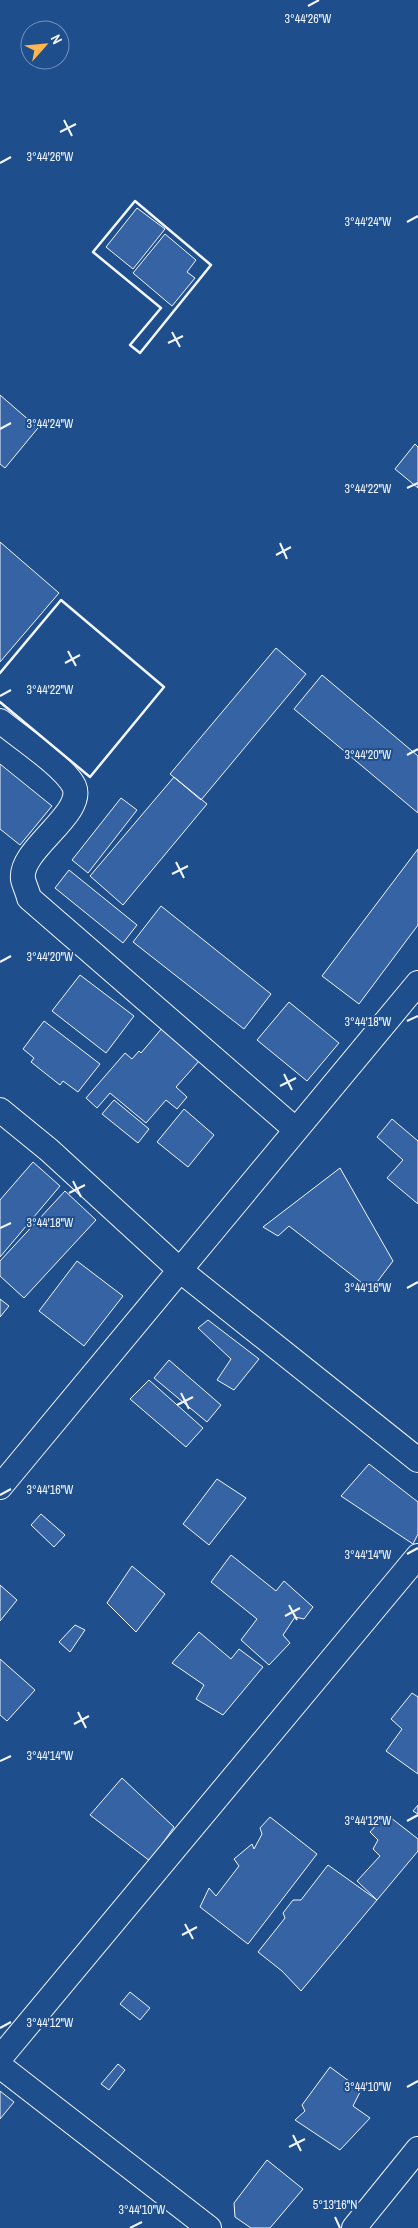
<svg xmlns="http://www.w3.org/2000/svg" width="418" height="2228" font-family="'Archivo Narrow',sans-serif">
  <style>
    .building { fill: #3563a3; stroke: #f2f6ff }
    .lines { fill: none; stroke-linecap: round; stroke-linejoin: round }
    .street-casing { stroke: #f2f6ff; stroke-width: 26 }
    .street { stroke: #1f4e8c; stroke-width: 24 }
    .wall { stroke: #f2f6ff; stroke-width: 2.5 }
    .ticks { fill: none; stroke: #f2f6ff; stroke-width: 2 }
    .ticks-label { font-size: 12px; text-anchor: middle; fill: #f2f6ff; stroke: #1f4e8c; stroke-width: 4; stroke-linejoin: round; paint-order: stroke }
  </style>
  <rect width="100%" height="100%" fill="#1f4e8c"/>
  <path class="building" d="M137 208 165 229 133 269 106 247Z
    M165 234 196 260 187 272 195 278 172 306 133 273Z
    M0 395 38 428 5 468 0 464Z
    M415 444 418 447V488L395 469Z
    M0 542 59 593 0 662Z
    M276 648 306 674 201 800 170 774Z
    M322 675 418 756V813L294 709Z
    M0 764 52 806 20 845 0 829Z
    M174 777 207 804 123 905 90 876Z
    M121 798 137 810 88 873 72 860Z
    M418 849V925L359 1004 322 976Z
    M69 870 137 925 123 943 55 888Z
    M161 906 271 994 244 1029 133 942Z
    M80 975 134 1016 106 1053 52 1011Z
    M289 1002 339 1043 307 1081 257 1040Z
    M44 1021 100 1064 78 1092 63 1081 60 1085 31 1062 34 1058 23 1049Z
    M163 1027 200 1060 176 1087 187 1097 177 1109 166 1100 146 1123 110 1093 97 1108 86 1098 125 1053 132 1059 139 1051 141 1053Z
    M114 1100 149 1129 138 1143 102 1114Z
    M184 1109 214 1135 188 1167 157 1142Z
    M392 1119 418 1141V1204L387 1178 403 1160 377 1137Z
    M33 1162 60 1186 0 1257V1200Z
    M340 1168 393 1261 371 1290 289 1226 278 1236 263 1227Z
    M65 1191 96 1220 24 1298 0 1276V1261Z
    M77 1261 123 1296 84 1346 39 1311Z
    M0 1299 9 1306 0 1317Z
    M208 1320 259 1359 234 1390 217 1380 231 1359 198 1328Z
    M169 1360 221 1405 207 1422 154 1378Z
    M149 1380 203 1428 186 1447 130 1399Z
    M369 1464 418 1502V1534L413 1544 341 1496Z
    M217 1479 246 1498 209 1545 183 1524Z
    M41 1514 65 1535 54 1547 31 1525Z
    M231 1555 276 1591 284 1581 313 1607 304 1619 295 1617 283 1635 290 1643 269 1665 241 1640 257 1619 211 1582Z
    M132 1566 165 1594 136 1632 107 1603Z
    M0 1585 17 1600 0 1621Z
    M75 1625 85 1630 70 1652 59 1642Z
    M199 1632 231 1659 239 1649 263 1667 223 1715 196 1699 204 1685 172 1663Z
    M0 1659 35 1690 7 1721 0 1715Z
    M412 1693 418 1697V1774L386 1751 402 1729 391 1719Z
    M122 1778 174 1827 150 1861 90 1815Z
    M418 1805V1814L413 1811Z
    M386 1814 418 1839V1851L377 1900 357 1881 380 1856 373 1849 378 1840 370 1832Z
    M270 1817 317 1854 248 1944 200 1907 209 1888 216 1896 239 1866 234 1859 252 1844 254 1849 262 1834 260 1828Z
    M328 1865 377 1900 301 1991 282 1971 258 1952 285 1918 283 1913 293 1900H301Z
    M130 1992 150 2008 140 2020 120 2004Z
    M118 2064 125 2070 109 2090 101 2084Z
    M330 2067 361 2090 353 2106 370 2118 340 2150 295 2120 305 2111 302 2105Z
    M0 2091 14 2102 0 2119Z
    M267 2160 303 2189 270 2228H251L235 2217 234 2203Z"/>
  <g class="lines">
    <g class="street-casing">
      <path id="street" d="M0 721C18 736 64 766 74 786 86 814 19 849 23 879 24 885 28 892 29 898L295 1129
        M0 1110 49 1150 181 1271 418 1460
        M0 1487C140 1320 278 1150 418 983
        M0 2058 418 1556
        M0 2066 209 2228
        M354 2228 418 2149"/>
    </g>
    <use href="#street" class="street"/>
    <path class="wall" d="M135 201 211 265 140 353 130 345 161 308 93 252Z
      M0 673 61 600 164 687 90 777 0 702"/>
  </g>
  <path class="ticks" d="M308 6 319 0M64 120 72 136M60 132 76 124M0 163 11 157M407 222 418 216M172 332 180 347M168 343 183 336M0 429 11 423M407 488 418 483M280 543 287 559M276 555 291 547M68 651 76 666M65 663 80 655M0 696 11 690M407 755 418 749M176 862 184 878M172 874 188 866M0 962 11 956M407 1021 418 1016M284 1074 292 1090M280 1086 296 1078M73 1181 81 1197M69 1193 85 1185M0 1228 11 1223M407 1288 418 1282M181 1393 189 1409M177 1405 193 1397M0 1495 11 1489M407 1554 418 1548M289 1605 297 1620M285 1616 300 1608M78 1712 86 1728M74 1724 89 1716M0 1761 11 1756M407 1821 418 1815M185 1924 193 1939M182 1935 197 1927M0 2028 11 2022M407 2087 418 2081M293 2135 301 2151M289 2147 305 2139M335 2217 340 2228M130 2228 142 2222"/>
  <g class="ticks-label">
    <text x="308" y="23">3°44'26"W</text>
    <text x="50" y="161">3°44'26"W</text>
    <text x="368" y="226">3°44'24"W</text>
    <text x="50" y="428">3°44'24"W</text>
    <text x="368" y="493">3°44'22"W</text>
    <text x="50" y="694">3°44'22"W</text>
    <text x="368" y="759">3°44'20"W</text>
    <text x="50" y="961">3°44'20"W</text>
    <text x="368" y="1026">3°44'18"W</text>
    <text x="50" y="1227">3°44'18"W</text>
    <text x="368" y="1292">3°44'16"W</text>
    <text x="50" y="1494">3°44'16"W</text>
    <text x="368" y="1559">3°44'14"W</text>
    <text x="50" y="1760">3°44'14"W</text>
    <text x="368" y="1825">3°44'12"W</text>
    <text x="50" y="2027">3°44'12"W</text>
    <text x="368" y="2091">3°44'10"W</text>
    <text x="335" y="2209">5°13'16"N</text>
    <text x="142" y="2214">3°44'10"W</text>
  </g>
  <g transform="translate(45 45) rotate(63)"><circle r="24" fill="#1f4e8c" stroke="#7391ba"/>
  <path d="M0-4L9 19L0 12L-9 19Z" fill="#ffb74d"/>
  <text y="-8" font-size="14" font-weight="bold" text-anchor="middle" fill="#f2f6ff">N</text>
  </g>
</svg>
